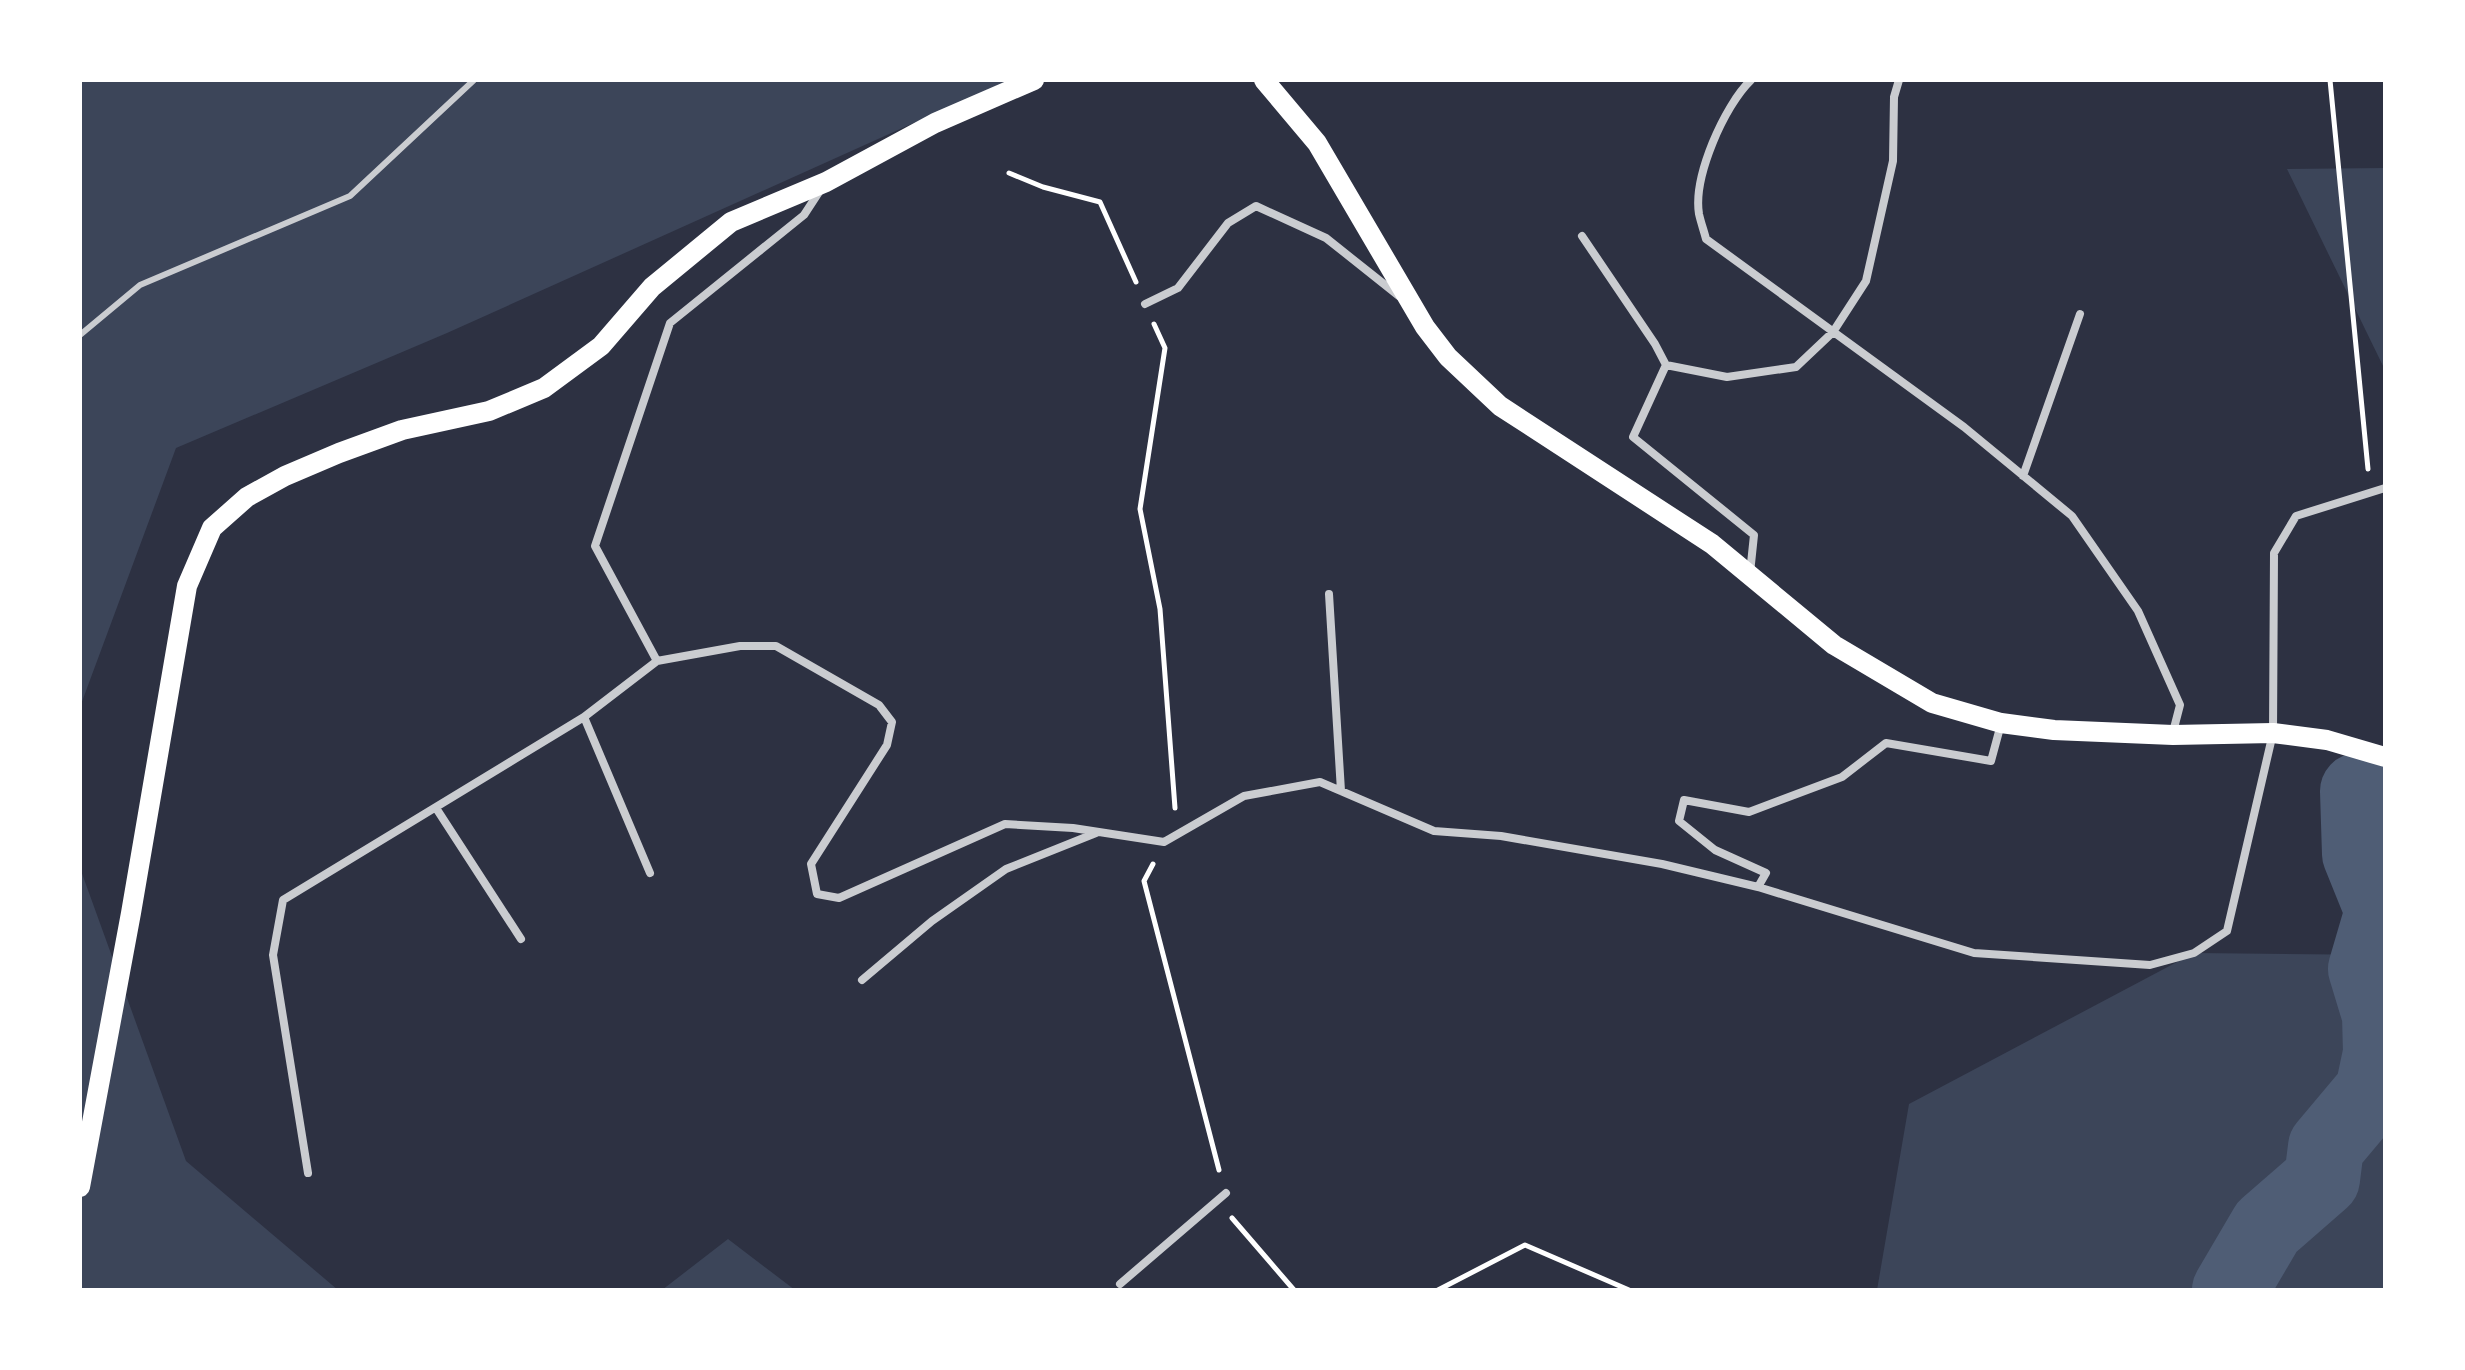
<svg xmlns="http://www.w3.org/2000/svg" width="2465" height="1370" font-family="Jost,sans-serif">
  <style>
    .green { fill: #3c4559 }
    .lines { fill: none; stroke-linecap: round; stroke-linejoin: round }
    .river { stroke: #4f5d75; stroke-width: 76 }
    .path { stroke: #fff; stroke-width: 5 }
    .service { stroke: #caccd0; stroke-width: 6 }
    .minor { stroke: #caccd0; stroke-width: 8 }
    .primary { stroke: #fff; stroke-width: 20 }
  </style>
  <rect width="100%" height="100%" fill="#2d3142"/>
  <path class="green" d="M80 80H1009L447 333 176 448 80 707Z
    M2385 168V370L2287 169Z
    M80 868 186 1161 338 1290H80Z
    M2194 953 2385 955V1290H1877L1909 1104Z
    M728 1239 795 1290H662Z"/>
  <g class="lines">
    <path class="river" d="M2230 1290 2267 1227 2322 1179 2326 1147 2373 1091 2381 1053 2380 1015 2366 969 2383 911 2360 854 2358 791"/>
    <path class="path" d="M2330 80 2368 469
      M1009 173 1043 187 1100 202 1136 282
      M1154 324 1165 348 1140 509 1160 609 1175 808
      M1153 864 1144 881 1219 1170
      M1232 1218 1294 1290
      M1438 1290 1525 1245 1629 1290"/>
    <path class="service" d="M80 335 140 285 350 196 474 80"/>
    <path class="minor" d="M1751 80C1724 106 1693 177 1699 214 1701 223 1704 231 1706 239L1964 427 2072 516 2138 611 2180 705 2173 732
      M1582 236 1655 344 1666 365 1633 437 1754 535 1750 573
      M1145 304 1178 288 1228 223 1256 206 1326 238 1399 296
      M1666 365 1727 377 1796 367 1833 332 1866 281 1893 161 1894 97 1899 80
      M2023 476 2080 314
      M1329 594 1341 791
      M657 661 595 546 670 323 804 215 821 189
      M584 717 650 873
      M436 808 521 939
      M1758 887 1766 873 1715 850 1679 821 1684 800 1749 812 1842 777 1886 743 1991 761 2001 724
      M862 980 932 921 1006 869 1096 833
      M308 1173 273 955 283 900 584 717 657 661 740 646H776L879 705 892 722 887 745 811 864 817 894 839 898 1005 824 1073 828 1164 842 1244 796 1320 782 1434 831 1501 836 1662 864 1758 887 1974 953 2150 965 2194 953 2227 931 2273 733 2274 553 2296 516 2385 488
      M1120 1284 1226 1193"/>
    <path class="primary" d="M1264 80 1317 143 1425 327 1448 357 1500 406 1712 544 1834 645 1932 703 2001 723 2054 730 2173 735 2273 733 2327 740 2385 757
      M80 1187 131 913 187 586 212 528 247 497 285 476 339 453 402 430 489 411 544 388 601 346 652 287 731 222 826 182 935 123 1034 80"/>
  </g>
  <rect width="2465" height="1370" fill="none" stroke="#ffffff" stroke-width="164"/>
</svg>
